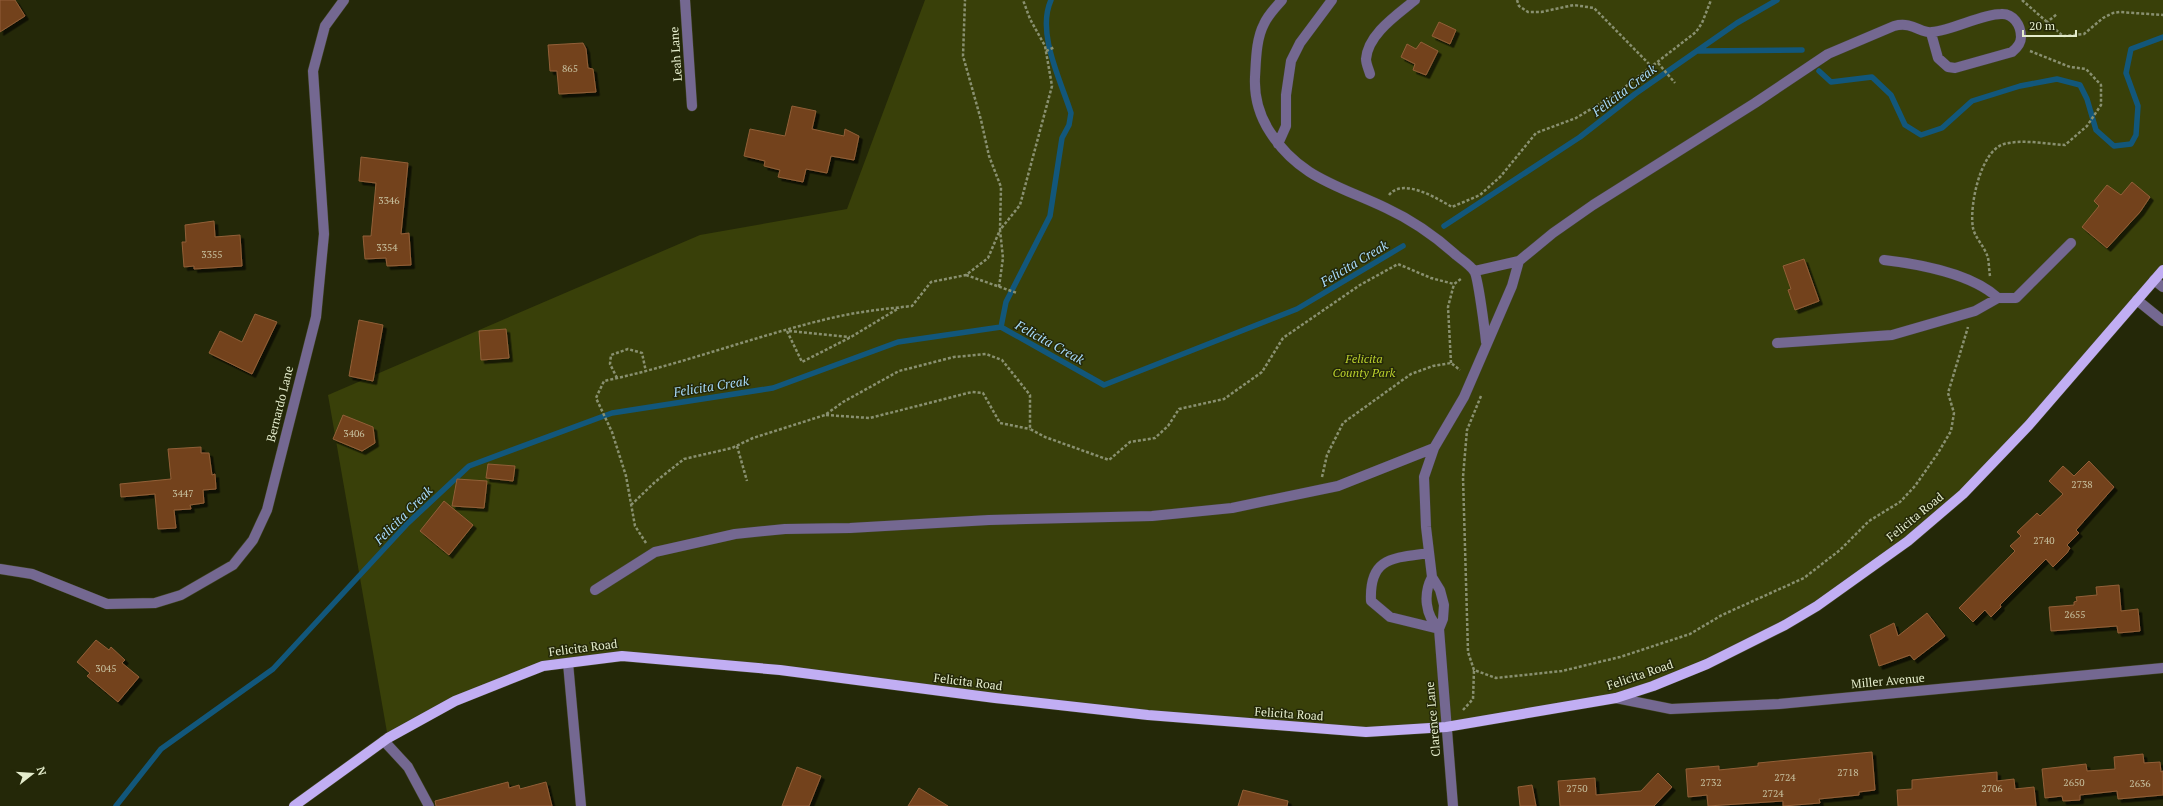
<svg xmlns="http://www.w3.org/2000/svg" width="2163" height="806" font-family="'PT Serif',serif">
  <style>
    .green { fill: #394009 }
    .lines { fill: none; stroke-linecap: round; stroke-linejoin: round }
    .stream { stroke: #12577b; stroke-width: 5.5 }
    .building { fill: #73431b; stroke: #925f38; filter: url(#shadow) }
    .minor-casing { stroke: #3f4323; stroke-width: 11 }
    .major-casing { stroke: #3f4323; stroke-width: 11 }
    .path { stroke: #899070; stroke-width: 2.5; stroke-dasharray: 3 2; stroke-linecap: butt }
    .minor { stroke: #746891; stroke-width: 10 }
    .major { stroke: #c1aef3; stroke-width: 10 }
    .labels { text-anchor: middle; stroke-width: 3; stroke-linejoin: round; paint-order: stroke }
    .number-label { font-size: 10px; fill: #c8c2a0 }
    .street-label { font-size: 12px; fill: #e4eccc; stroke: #242808 }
    .park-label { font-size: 12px; font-style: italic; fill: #b9ce2c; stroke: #242808 }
    .water-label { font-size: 13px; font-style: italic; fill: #a8dbfc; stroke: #242808 }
  </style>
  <defs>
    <filter id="shadow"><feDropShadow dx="3.5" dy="3.5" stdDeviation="0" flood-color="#0009"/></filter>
  </defs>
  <rect width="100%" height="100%" fill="#242808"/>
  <path class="green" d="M925 0H2163V270L1963 494 1817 606 1651 686 1446 727 1303 728 642 658 543 666 495 685 388 738 328 395 700 235 847 209Z"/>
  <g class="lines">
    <path class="stream" d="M1697 51 1802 50
      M1819 71 1831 82 1872 77 1891 95 1905 125 1921 135 1942 128 1972 101 2020 86 2057 79 2080 85 2087 99 2096 130 2114 146 2131 144 2136 135 2138 106 2126 73 2131 49 2163 37
      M1444 226 1580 137 1635 94 1737 23 1777 0
      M1001 327 1006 302 1050 216 1062 138 1069 125 1071 113C1061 81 1036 33 1051 0
      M116 806 161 749 273 669 408 523 469 466 612 413 773 388 898 342 1001 327 1104 385 1297 309 1403 246"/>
  </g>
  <path class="building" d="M0 0H15L25 16 0 32Z
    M1439 22 1456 30 1450 44 1432 36Z
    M1421 42 1438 51 1426 75 1413 70 1415 64 1401 57 1407 44 1416 49Z
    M583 43 586 49 588 68 593 69 596 92 559 94 557 71H550L548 45Z
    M792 106 816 111 812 129 844 136 845 129 859 136 854 160 831 156 827 173 806 169 803 182 778 177 780 170 764 166 765 161 744 156 750 129 785 136Z
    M361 157 408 163 401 234 409 233 411 265 387 266 386 258 365 259 363 236H371L376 183 359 181Z
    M2132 182 2150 197 2140 212 2107 248 2082 227 2099 206 2094 201 2107 185 2121 195Z
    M214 221 215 237 240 235 242 266 194 269V266L184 267 182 242H186L185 225Z
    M1804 259 1819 301 1795 310 1788 290 1791 289 1783 266Z
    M255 314 277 322 252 374 209 353 220 331 242 342Z
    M359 320 383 325 373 381 349 376Z
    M506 329 509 358 481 360 479 331Z
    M343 415 373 427 375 443 362 451 333 439Z
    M201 447V453H209L212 475 215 474 216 489 203 490 204 503 190 505 191 509 174 510 176 528 158 529 155 494 121 497 120 484 171 479 168 449Z
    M2089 461 2114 487 2076 530 2079 533 2067 545 2070 548 2067 553 2053 567 2046 559 2000 605 2001 607 1991 617 1985 610 1973 622 1959 608 2015 551 2010 546 2021 536 2017 532 2037 513 2040 516 2063 494 2049 481 2063 466 2074 476Z
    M488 464 515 466 513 481 486 478Z
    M457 479 487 481 484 508 452 506Z
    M444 501 473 525 449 555 420 531Z
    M2119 585 2121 611 2138 609 2140 631 2118 633 2117 626 2051 631 2049 607 2074 605V602L2077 601 2076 597 2097 595 2096 587Z
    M1927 613 1945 636 1914 660 1910 655 1879 666 1870 635 1894 623 1898 636Z
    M96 640 109 650 111 647 125 660 122 663 139 677 118 702 87 676 90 673 77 662Z
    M1872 752 1875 790 1859 792V795L1819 799 1820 803 1783 806V801L1708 806 1707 795 1688 797 1686 769 1719 766V770L1758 766V763Z
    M2143 754 2144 763 2160 762 2161 772 2163 771V795L2118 799 2117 791 2080 795V800L2063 801 2062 796 2045 798 2042 769 2086 764 2087 771 2115 769 2114 757Z
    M797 767 821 776 809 806H782Z
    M1997 772V781L2014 779 2015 789 2034 787 2036 806H1898L1897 790 1912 789V780Z
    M1658 773 1672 787 1654 806H1560L1558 781 1595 778 1596 795 1641 791Z
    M508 782 509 788 519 785 520 789 546 782 552 806H436L435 801Z
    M1532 785 1536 806H1520L1518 787Z
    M919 788 948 806H908Z
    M1243 790 1288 801 1287 806H1238Z"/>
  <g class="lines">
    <g class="minor-casing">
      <path id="minor" d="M685 0 692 106
        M1282 0C1276 7 1268 15 1264 24 1256 39 1256 61 1255 77 1254 98 1259 115 1270 132 1299 178 1340 186 1386 208 1412 220 1435 236 1456 255 1462 260 1470 265 1474 271 1478 276 1485 332 1486 342
        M1370 74C1369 70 1366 64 1366 59 1368 34 1397 15 1415 0
        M1278 144 1286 126V95L1291 61 1300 43 1332 0
        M1884 260C1919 264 1972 274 1998 298H2016L2071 243
        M1475 271 1519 261 1553 233 1593 205 1755 103 1828 54 1894 26C1913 21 1921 34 1932 32 1953 30 1982 14 2001 14 2013 13 2021 25 2021 37 2021 43 2017 48 2012 52L1955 68 1948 67 1938 58 1931 33
        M2154 280 2163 287
        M2137 300 2163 321
        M1777 343 1892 335 1975 311 1998 298
        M1434 448 1424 477 1426 527 1432 577 1440 590 1444 605 1443 619 1439 629 1453 806
        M1429 553C1393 558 1369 557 1371 601L1390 617 1439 629
        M0 569 32 574 107 604 155 603 181 595 233 565 253 540 267 510 316 317 324 234 313 71 325 26 344 0
        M1432 577C1423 594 1425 615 1439 629
        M595 590 655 552 735 534 785 529 850 528 989 520 1152 516 1232 508 1338 486 1434 448 1464 397 1512 286 1519 261
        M568 663 581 806
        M1616 698 1671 709 1779 704 2163 668
        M384 741 408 767 429 806"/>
    </g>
    <g class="major-casing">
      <path id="major" d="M294 806 388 738 455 701 543 666 622 656 780 670 995 698 1148 715 1366 732 1446 727 1616 698 1653 686 1707 664 1785 625 1817 606 1908 541 1963 494 2029 425 2163 270"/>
    </g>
    <path class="path" d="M1517 0 1519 6 1528 12H1541L1574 5 1594 8 1652 67
      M2022 0 2063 36 2084 34 2103 18 2113 13 2120 12 2163 15
      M2046 23 2057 14
      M1046 51 1055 47
      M1658 63 1675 83
      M1389 195C1403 177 1438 199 1452 207L1480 195 1501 176 1536 133 1576 118 1616 94 1696 32 1702 23 1711 0
      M966 275 1017 293
      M1990 276C1989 270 1989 263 1988 258 1985 247 1975 238 1973 228 1969 207 1980 151 2004 144 2023 139 2046 144 2065 145L2087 126 2101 105V85L2086 69 2070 67 2030 51
      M999 287 1003 258 1000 230 1020 205 1052 86 1045 46 1030 19 1023 0
      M787 331 802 362 851 337 899 308
      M789 331 850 337
      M1451 363 1448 307 1454 284
      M617 378 610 364 611 355 628 349 642 353 646 372
      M1481 396 1467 430 1463 477 1468 652 1474 670 1496 678 1562 671 1620 657 1690 634 1722 615 1804 578 1840 550 1869 521 1900 502 1915 486 1938 453 1951 431 1954 413 1948 393 1968 327
      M826 415 870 418 972 392 983 393 1000 423 1030 429
      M737 446 747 481
      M1322 477 1327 455 1343 423 1411 374 1433 366 1451 363 1460 370
      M631 505 655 482 684 459 732 448 753 438 825 415 843 402 899 371 954 357 986 354 1002 360 1030 395V429L1045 437 1109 460 1130 442 1155 438 1168 426 1179 409 1224 399 1262 372 1283 338 1360 285 1398 264 1431 278 1454 284 1462 278
      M646 543 635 526 626 476 612 432 596 398 604 381C680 365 752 337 827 319 855 312 883 309 912 306L931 282 966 275 988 258 1000 230 1001 187 989 156 981 120 963 56 965 0
      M1463 710 1473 699 1474 670"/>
    <use href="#minor" class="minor"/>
    <use href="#major" class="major"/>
  </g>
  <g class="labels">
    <g class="number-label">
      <text x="570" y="72">865</text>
      <text x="389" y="204">3346</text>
      <text x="387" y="251">3354</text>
      <text x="212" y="258">3355</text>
      <text x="354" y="437">3406</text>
      <text x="2082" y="488">2738</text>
      <text x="183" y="497">3447</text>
      <text x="2044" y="544">2740</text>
      <text x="2075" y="618">2655</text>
      <text x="106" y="672">3045</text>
      <text x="1848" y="776">2718</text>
      <text x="1785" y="781">2724</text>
      <text x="1711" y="786">2732</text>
      <text x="2074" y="786">2650</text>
      <text x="2140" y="787">2636</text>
      <text x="1577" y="792">2750</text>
      <text x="1992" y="792">2706</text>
      <text x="1773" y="797">2724</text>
    </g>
    <g class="street-label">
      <text transform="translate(676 54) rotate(-94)" y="4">Leah Lane</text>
      <text transform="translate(280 404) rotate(-76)" y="4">Bernardo Lane</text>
      <text transform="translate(1915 517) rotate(-39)" y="4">Felicita Road</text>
      <text transform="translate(583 648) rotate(-7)" y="4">Felicita Road</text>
      <text transform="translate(1640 675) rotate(-19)" y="4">Felicita Road</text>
      <text transform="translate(1888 681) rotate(-5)" y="4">Miller Avenue</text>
      <text transform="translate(968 682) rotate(7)" y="4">Felicita Road</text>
      <text transform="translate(1289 714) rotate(4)" y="4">Felicita Road</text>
      <text transform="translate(1433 719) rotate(-95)" y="4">Clarence Lane</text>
    </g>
    <g class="park-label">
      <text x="1364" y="363">Felicita<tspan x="1364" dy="14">County Park</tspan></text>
    </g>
    <g class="water-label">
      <text transform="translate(1624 90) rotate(-37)" y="5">Felicita Creak</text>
      <text transform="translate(1354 263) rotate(-31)" y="5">Felicita Creak</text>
      <text transform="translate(1050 342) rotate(29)" y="5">Felicita Creak</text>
      <text transform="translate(711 386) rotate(-9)" y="5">Felicita Creak</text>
      <text transform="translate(403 515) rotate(-45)" y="5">Felicita Creak</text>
    </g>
  </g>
  <g transform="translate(32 774) rotate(73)" stroke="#242808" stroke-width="3" paint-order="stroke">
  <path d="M0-3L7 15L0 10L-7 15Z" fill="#e4eccc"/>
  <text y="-6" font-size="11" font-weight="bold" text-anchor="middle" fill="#e4eccc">N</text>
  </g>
  <path d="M2023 30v6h53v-6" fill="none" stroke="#e4eccc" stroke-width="2"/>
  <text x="2029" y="30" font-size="12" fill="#e4eccc" stroke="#242808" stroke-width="3" paint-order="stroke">20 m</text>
</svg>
